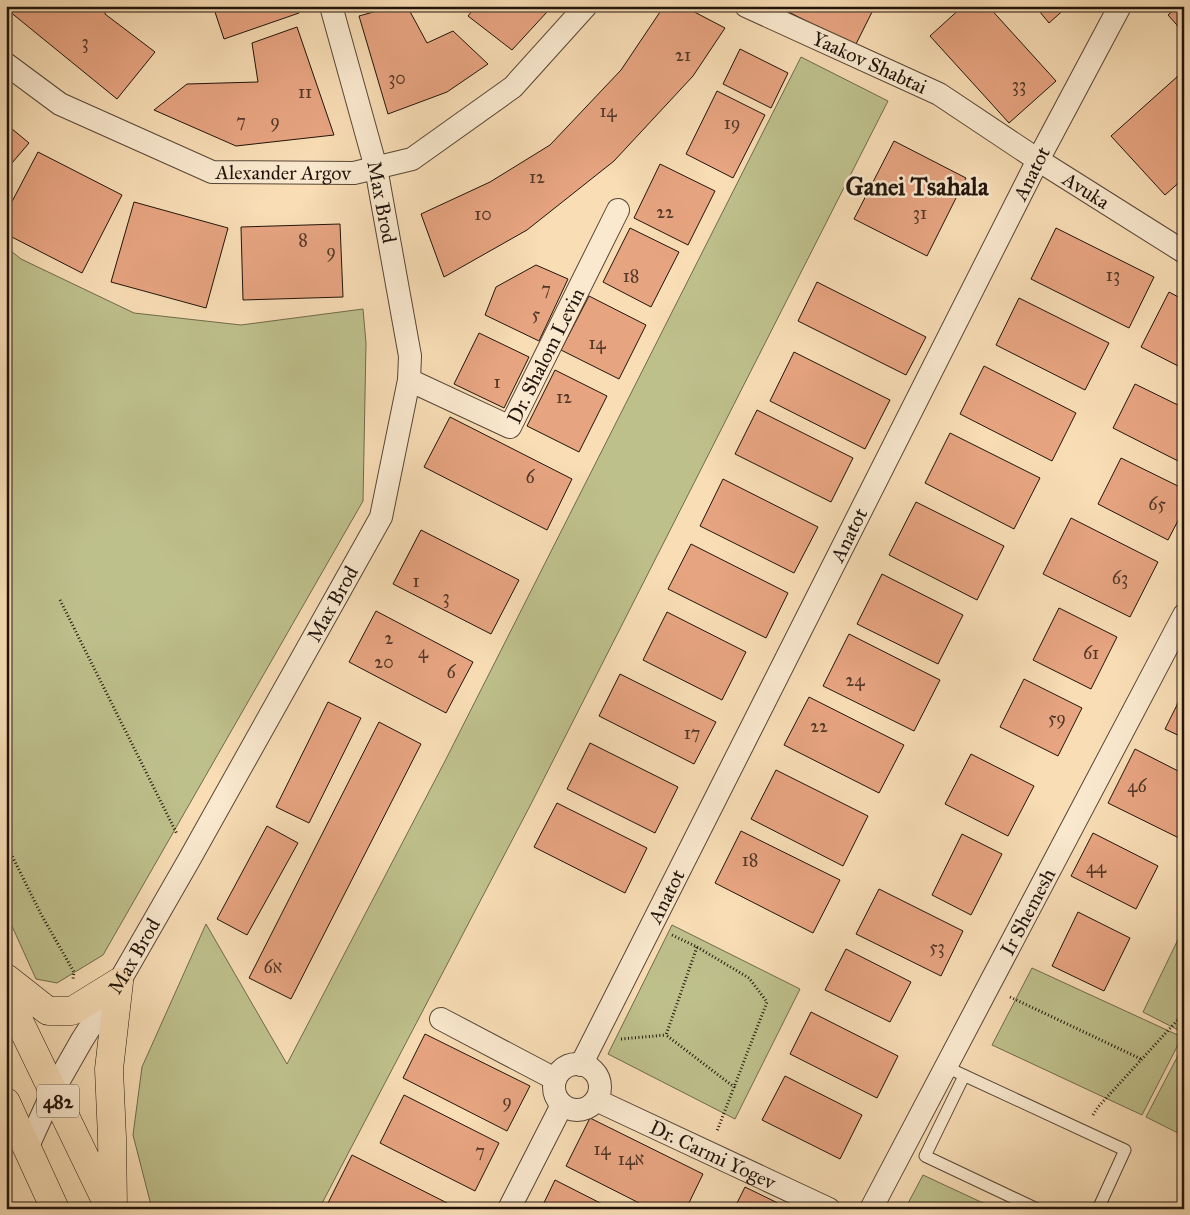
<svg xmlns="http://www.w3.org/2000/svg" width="1190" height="1215" font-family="'IM FELL Great Primer','Frank Ruhl Libre',serif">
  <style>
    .green { fill: #bec08c; stroke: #706a4c }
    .building { fill: #e7a481; stroke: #21140b }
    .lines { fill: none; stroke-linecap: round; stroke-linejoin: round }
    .lane-casing { stroke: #574636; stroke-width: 13 }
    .street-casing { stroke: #574636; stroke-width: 24 }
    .primary-casing { stroke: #21140b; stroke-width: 29 }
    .path { stroke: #21140b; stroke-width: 3; stroke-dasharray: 1 2.5; stroke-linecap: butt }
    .lane { stroke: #fae9cf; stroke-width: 11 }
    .street { stroke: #fae9cf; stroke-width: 22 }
    .primary { stroke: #f8ddb5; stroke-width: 28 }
    .labels { text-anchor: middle; stroke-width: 5; stroke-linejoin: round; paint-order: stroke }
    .number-label { font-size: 18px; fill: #523828 }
    .shield { fill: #fae9cf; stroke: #625446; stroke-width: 1 }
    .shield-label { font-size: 19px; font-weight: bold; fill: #21140b }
    .street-label { font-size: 20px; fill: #21140b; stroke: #fae9cf }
    .district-label { font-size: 25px; font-weight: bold; fill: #21140b; stroke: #fae9cf }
  </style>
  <rect width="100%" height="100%" fill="#f8ddb5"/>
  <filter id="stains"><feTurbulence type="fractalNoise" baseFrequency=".004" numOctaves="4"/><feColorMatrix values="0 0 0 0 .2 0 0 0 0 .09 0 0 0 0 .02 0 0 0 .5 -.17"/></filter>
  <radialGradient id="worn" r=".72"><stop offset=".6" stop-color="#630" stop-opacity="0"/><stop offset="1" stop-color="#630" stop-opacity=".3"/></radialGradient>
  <path class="green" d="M801 57 888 101 531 804 319 1209H152L133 1135 142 1067 206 924 287 1064 445 761Z
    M6 247 21 259 134 313 241 325 363 309 366 343 363 501 103 955 57 983 36 979 6 913Z
    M672 925 800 989 735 1119 608 1054Z
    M1184 927V1033L1143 1012Z
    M1032 968 1182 1037 1142 1115 992 1045Z
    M1184 1044V1136L1146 1117Z
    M923 1175 996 1209H905Z"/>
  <path class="building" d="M18 6H106L105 14 155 52 117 99 9 11Z
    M213 6H297L299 13 224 39Z
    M395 6H407L427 43 453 31 488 64 447 92 388 114 359 16Z
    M476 6H550L547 12 512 50 468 16Z
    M664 6H683L725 28 693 76 614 161 527 230 444 277 421 214 490 182 550 145 621 70Z
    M777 6H875L855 46Z
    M963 6H988L1056 81 1009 123 930 36Z
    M1035 6H1068L1049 23Z
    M1178 6H1184V33L1168 15Z
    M297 27 334 135 236 146 154 110 187 84 258 82 252 43Z
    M740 49 788 73 771 108 723 84Z
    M1178 76 1184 83V178L1165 195 1111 136Z
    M717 91 765 115 733 178 686 154Z
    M6 124 29 143 6 170Z
    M894 141 966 178 927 256 854 219Z
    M38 152 122 195 82 273 6 234V213Z
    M660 164 715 191 688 245 634 218Z
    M134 202 228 228 206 308 111 282Z
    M340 224 343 297 243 300 241 227Z
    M630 228 679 252 651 307 603 282Z
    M1056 228 1154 277 1129 328 1031 279Z
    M536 265 568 279 539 341 485 315 496 287Z
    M817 282 926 337 906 375 798 321Z
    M1169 292 1184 300V369L1141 347Z
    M589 296 646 325 619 379 561 350Z
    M1019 298 1109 343 1085 390 996 345Z
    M479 333 529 357 504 408 454 384Z
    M794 352 890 400 865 449 770 401Z
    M984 366 1076 413 1052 461 960 414Z
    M555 370 607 396 579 452 527 426Z
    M1135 384 1184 408V464L1113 428Z
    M757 410 853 458 831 502 735 454Z
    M450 417 572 479 547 530 424 467Z
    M950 433 1040 478 1014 529 925 483Z
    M1121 458 1184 489V509L1168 540 1098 504Z
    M723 479 818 527 794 573 700 526Z
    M916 502 1004 546 977 600 889 555Z
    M1071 518 1158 562 1130 617 1043 574Z
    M421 530 519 580 491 634 393 584Z
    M691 544 788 593 766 638 668 589Z
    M882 574 963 615 938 664 857 624Z
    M1059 608 1117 637 1091 689 1033 660Z
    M376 611 473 662 446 713 349 662Z
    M667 612 746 652 722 700 643 660Z
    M849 634 940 680 914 731 823 686Z
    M620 674 716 722 694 764 599 716Z
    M1024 679 1082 708 1058 756 1000 727Z
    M1184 691V738L1165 729Z
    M809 697 904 745 879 793 784 745Z
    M328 702 361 718 309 823 276 807Z
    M379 722 421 744 291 999 249 978Z
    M590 743 678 787 655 833 567 789Z
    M1135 749 1184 774V833L1181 839 1108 803Z
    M971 754 1034 786 1008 836 945 804Z
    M776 770 868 816 843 866 751 819Z
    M557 803 647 848 625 893 534 847Z
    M267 826 298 843 247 935 217 919Z
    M741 831 840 880 813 933 715 883Z
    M1093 833 1158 866 1136 909 1071 876Z
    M962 834 1002 854 971 915 932 895Z
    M879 889 963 931 941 976 856 934Z
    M1078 912 1130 938 1104 991 1052 966Z
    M846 949 911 982 890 1022 825 990Z
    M811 1012 898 1056 877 1098 790 1054Z
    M425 1034 530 1086 507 1131 403 1078Z
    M785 1076 862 1115 840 1159 762 1120Z
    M404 1095 499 1143 475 1191 380 1143Z
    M590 1118 703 1174 686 1209H651L566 1166Z
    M352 1155 459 1209H325Z
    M555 1180 612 1209H541Z
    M745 1187 790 1209H734Z"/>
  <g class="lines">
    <g class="lane-casing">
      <path id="lane" d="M946 1067 1125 1150 1098 1209
        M964 1076 925 1156 1037 1209"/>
    </g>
    <g class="street-casing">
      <g id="street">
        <path id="s1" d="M746 6 939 94 1038 160 1184 252"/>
        <path id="s2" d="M6 64 60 104 212 172 354 173 412 159 513 87 586 6"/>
        <path id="s3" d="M409 380 510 427 618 210"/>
        <path d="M441 1019 555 1079"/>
        <circle cx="577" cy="1087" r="23"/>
        <path id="s4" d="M581 1065 1038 160 1120 6"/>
        <path id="s5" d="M596 1100 829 1209"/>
        <path id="s6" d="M28 1146 53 1091 82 1040 119 982 189 860 381 517 409 380 410 356 376 168 331 6"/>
        <path d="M509 1209 562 1105"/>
        <path id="s7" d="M871 1209 1184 615"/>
      </g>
    </g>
    <g class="primary-casing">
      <path id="primary" d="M6 978 48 1011H72L119 982
        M6 994 110 1209
        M6 1102 55 1209
        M113 1207 112 1138 109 1069 119 982"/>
    </g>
    <path class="path" d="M60 600 177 834
      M6 844 42 916 74 972 73 979
      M672 935 697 947 666 1035 734 1087 717 1131
      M697 947 749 978 767 1002 734 1087
      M1010 997 1141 1059
      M621 1039 666 1035
      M1093 1115 1098 1107 1184 1013"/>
    <use href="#lane" class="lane"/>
    <use href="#street" class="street"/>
    <use href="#primary" class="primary"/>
  </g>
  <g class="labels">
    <g class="number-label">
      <text x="85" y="48">3</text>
      <text x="683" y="61">21</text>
      <text x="397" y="84">30</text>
      <text x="1019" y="91">33</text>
      <text x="305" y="98">11</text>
      <text x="608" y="117">14</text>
      <text x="241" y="127">7</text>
      <text x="275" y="127">9</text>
      <text x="732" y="129">19</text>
      <text x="537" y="183">12</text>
      <text x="665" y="218">22</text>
      <text x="920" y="219">31</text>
      <text x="483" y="220">10</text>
      <text x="303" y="246">8</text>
      <text x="331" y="257">9</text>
      <text x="1113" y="281">13</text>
      <text x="631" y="282">18</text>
      <text x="546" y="295">7</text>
      <text x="536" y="320">5</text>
      <text x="597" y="349">14</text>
      <text x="497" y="388">1</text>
      <text x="564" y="403">12</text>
      <text x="530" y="483">6</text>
      <text x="1157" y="510">65</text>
      <text x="1120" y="584">63</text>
      <text x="416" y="587">1</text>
      <text x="446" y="603">3</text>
      <text x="389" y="644">2</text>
      <text x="423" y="658">4</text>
      <text x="1091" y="659">61</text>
      <text x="384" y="668">20</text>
      <text x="451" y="678">6</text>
      <text x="855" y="686">24</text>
      <text x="1057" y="724">59</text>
      <text x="819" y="732">22</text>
      <text x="692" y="739">17</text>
      <text x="1137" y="792">46</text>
      <text x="750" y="866">18</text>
      <text x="1096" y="873">44</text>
      <text x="937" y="953">53</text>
      <text x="273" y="973">6א</text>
      <text x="507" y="1107">9</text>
      <text x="602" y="1155">14</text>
      <text x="480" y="1157">7</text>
      <text x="631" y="1165">14א</text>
    </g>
    <rect class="shield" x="37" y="1084.5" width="42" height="33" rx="4"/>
    <g class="shield-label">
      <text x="58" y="1108">482</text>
    </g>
    <g class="street-label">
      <text dy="7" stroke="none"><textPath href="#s1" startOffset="136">Yaakov Shabtai</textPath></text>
      <text dy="7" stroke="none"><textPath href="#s2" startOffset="305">Alexander Argov</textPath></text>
      <text dy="7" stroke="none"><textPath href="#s4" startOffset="999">Anatot</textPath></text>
      <text dy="7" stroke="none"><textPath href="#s1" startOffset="388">Avuka</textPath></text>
      <text transform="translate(382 202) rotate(79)" y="7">Max Brod</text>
      <text dy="7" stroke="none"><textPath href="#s3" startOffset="191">Dr. Shalom Levin</textPath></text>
      <text dy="7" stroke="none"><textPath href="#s4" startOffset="594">Anatot</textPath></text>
      <text dy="7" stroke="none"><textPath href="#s6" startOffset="622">Max Brod</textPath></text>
      <text dy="7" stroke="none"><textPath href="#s4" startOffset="189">Anatot</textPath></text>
      <text dy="7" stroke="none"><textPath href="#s7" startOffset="336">Ir Shemesh</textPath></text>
      <text dy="7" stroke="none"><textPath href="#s6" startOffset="218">Max Brod</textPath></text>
      <text dy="7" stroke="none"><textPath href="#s5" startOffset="129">Dr. Carmi Yogev</textPath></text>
    </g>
    <g class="district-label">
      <text x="917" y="195">Ganei Tsahala</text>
    </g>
  </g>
  <rect width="1190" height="1215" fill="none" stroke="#f8ddb5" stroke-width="25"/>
  <rect x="8" y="8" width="1175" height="1200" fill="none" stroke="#21140b" stroke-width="2.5"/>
  <rect x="12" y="12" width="1165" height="1190" fill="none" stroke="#21140b"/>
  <rect width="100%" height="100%" filter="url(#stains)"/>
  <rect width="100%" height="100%" fill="url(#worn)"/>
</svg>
